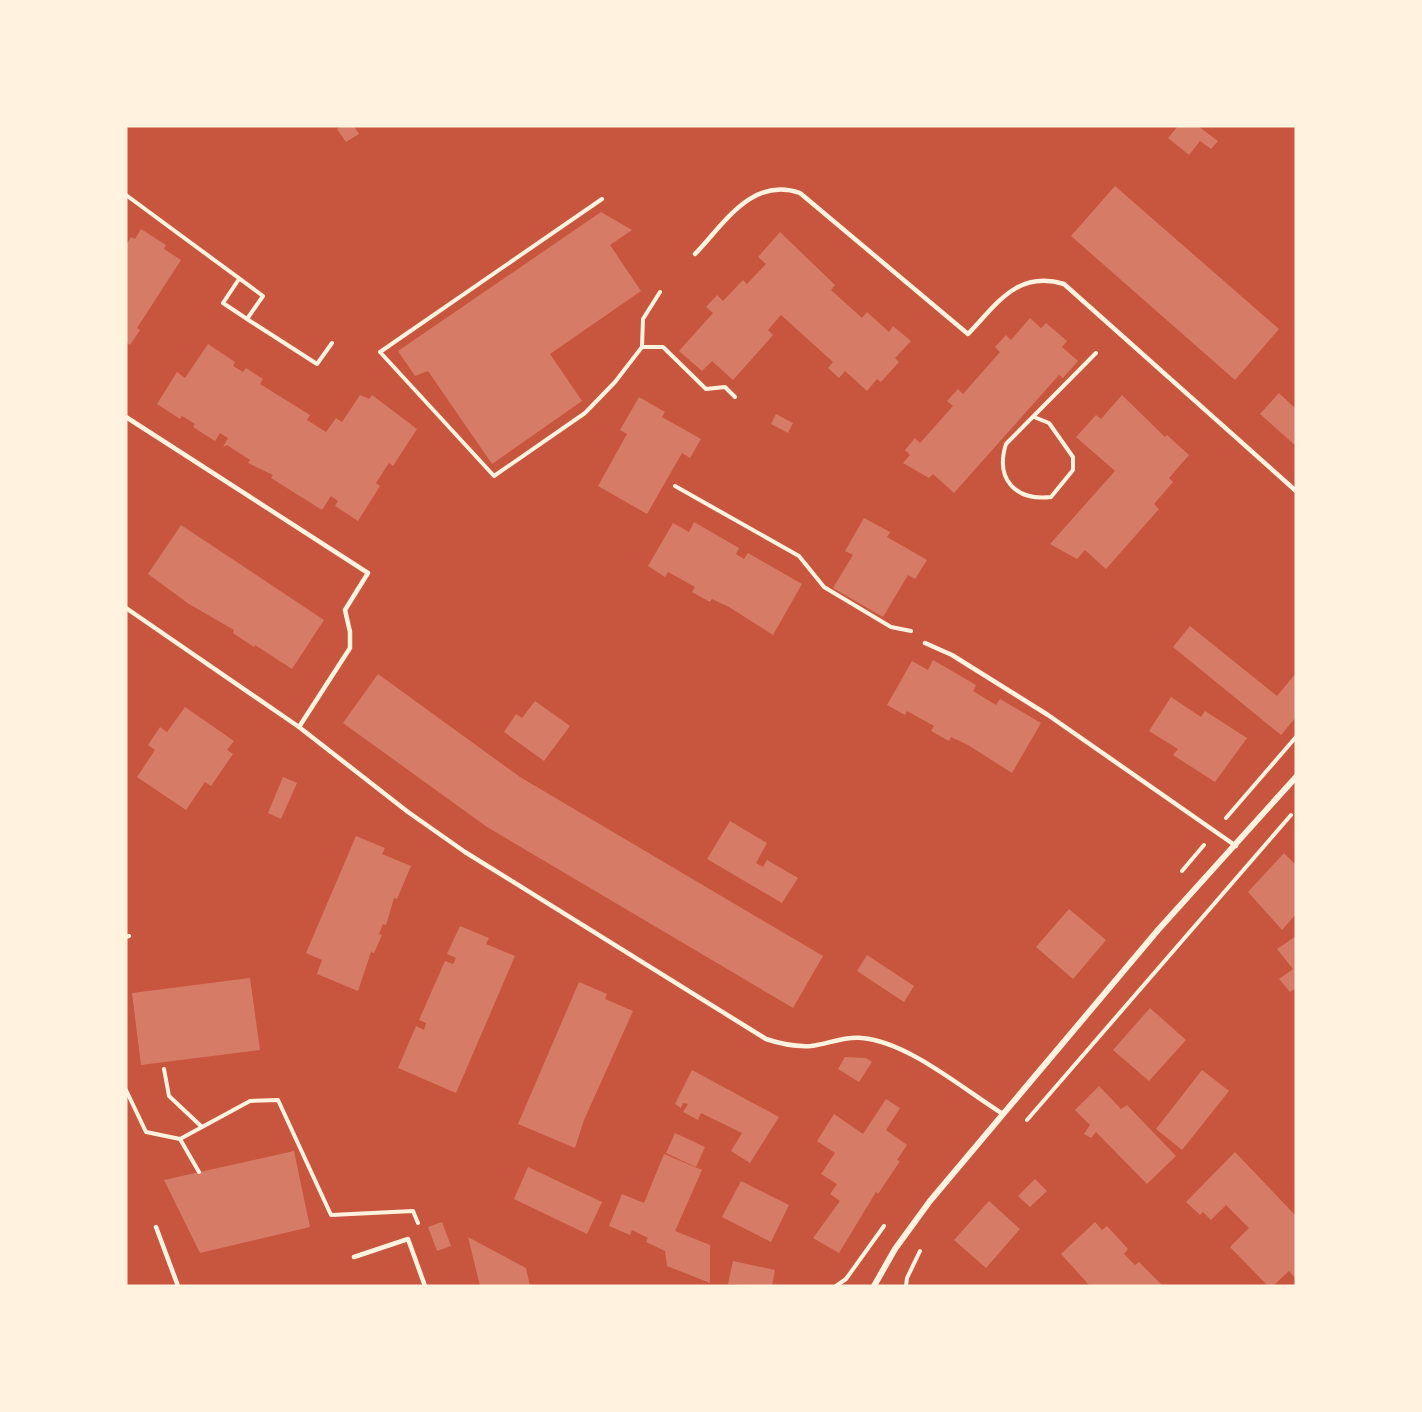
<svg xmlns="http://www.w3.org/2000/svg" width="1422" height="1412" font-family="'Space Grotesk',sans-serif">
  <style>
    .building { fill: #d67c66 }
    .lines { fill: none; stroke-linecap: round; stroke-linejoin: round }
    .path { stroke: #fff3e0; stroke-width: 4 }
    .service { stroke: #fff3e0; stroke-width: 4.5 }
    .minor { stroke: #fff3e0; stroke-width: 6 }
  </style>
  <rect width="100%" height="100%" fill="#c8553d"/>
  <path class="building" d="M341 126H354L359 134 346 142 337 129Z
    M1178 126H1198L1218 141 1211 149 1200 141 1189 155 1168 138Z
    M1115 186 1279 329 1235 380 1071 236Z
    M601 212 632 230 610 245 641 291 550 354 582 401 492 464 428 371 415 376 398 351Z
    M141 229 166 245 164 249 181 260 137 328 140 330 130 345 126 342V245L131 237 135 239Z
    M780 232 835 285 831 290 862 318 867 312 889 332 893 326 911 341 895 358 899 362 881 382 877 379 867 391 845 371 839 378 828 368 833 362 781 315 768 330 773 335 733 380 712 361 702 371 679 351 713 313 706 307 717 295 723 301 743 280 747 284 766 264 758 257Z
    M1030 318 1041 328 1046 323 1067 341 1062 347 1078 361 1063 378 1059 375 954 493 933 474 929 478 903 463 910 455 905 450 915 438 920 443 953 406 947 401 958 389 963 394 1000 352 995 347 1006 335 1011 340Z
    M208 344 235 362 233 366 243 372 246 368 263 379 260 384 310 415 307 420 326 432 336 418 342 422 360 395 369 399 372 395 417 429 393 466 389 463 376 483 380 486 358 521 335 506 338 501 331 496 322 510 271 478 273 475 248 463 250 460 227 445 223 447 228 438 220 433 215 441 193 427 195 424 182 416 180 419 157 404 177 372 185 378Z
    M1279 393 1296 409V446L1260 414Z
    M1122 395 1165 437 1167 435 1189 455 1169 478 1173 482 1154 504 1159 509 1106 569 1085 550 1077 559 1050 544 1115 471 1076 437 1096 415 1101 419Z
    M639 397 665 412 662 417 701 439 690 458 682 453 647 514 598 486 627 434 620 430Z
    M776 414 793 423 788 433 771 424Z
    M864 518 890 532 887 537 927 560 915 579 908 575 883 617 833 588 853 555 845 551Z
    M694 522 739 548 736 554 744 559 748 553 802 584 773 635 729 607 712 599 710 602 692 592 695 587 668 572 665 577 648 566 673 523 689 532Z
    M181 525 324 620 292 669 255 645 254 647 233 633 234 630 189 604 148 574Z
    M1190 626 1277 696 1296 673V717L1281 735 1173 647Z
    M933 660 976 685 973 691 996 705 1000 699 1041 723 1012 773 968 745 951 737 949 741 931 731 934 726 907 711 905 715 887 705 912 661 928 670Z
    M378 674 520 777 823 956 793 1008 487 827 343 723Z
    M1171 697 1201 717 1205 711 1247 738 1215 782 1173 755 1178 749 1149 731Z
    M535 701 570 726 544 761 504 732 516 714 522 718Z
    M185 707 234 741 227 750 233 754 211 786 205 782 186 810 137 777 155 750 148 745 160 727 167 732Z
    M283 777 297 783 281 819 268 813Z
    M730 821 767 843 756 863 763 867 767 860 798 878 782 903 707 859Z
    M356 836 385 848 382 854 411 866 397 899 394 898 386 925 383 924 379 934 382 935 374 953 371 952 358 991 317 974 322 960 306 953Z
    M1284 853 1296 865V914L1282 930 1248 892Z
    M1069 909 1106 940 1073 979 1036 947Z
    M460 926 489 938 486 944 515 956 456 1093 398 1068 416 1026 424 1030 426 1023 419 1020 445 961 453 964 456 958 447 954Z
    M1296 936V988L1290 992 1279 979 1293 969 1277 949Z
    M867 955 914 986 904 1002 857 971Z
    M250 978 260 1050 141 1065 132 993Z
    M579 982 607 994 605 999 633 1011 584 1120 575 1148 518 1124Z
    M1150 1008 1186 1040 1149 1081 1113 1050Z
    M845 1057 866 1058 872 1062 859 1082 838 1069Z
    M692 1070 779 1117 750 1163 731 1151 742 1133 701 1113 698 1120 683 1112 688 1104 683 1103 681 1108 675 1104Z
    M1202 1070 1229 1091 1182 1150 1156 1129Z
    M1099 1086 1121 1109 1127 1105 1176 1156 1147 1184 1096 1132 1091 1138 1084 1134 1090 1125 1075 1110Z
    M886 1099 900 1108 886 1130 907 1145 897 1160 900 1161 878 1194 876 1192 839 1253 813 1238 840 1201 830 1194 837 1184 821 1174 835 1153 817 1141 834 1114 863 1134Z
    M675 1133 705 1147 696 1167 666 1153Z
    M294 1151 310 1227 200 1253 164 1180Z
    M1235 1152 1296 1216V1279L1289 1271 1273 1286H1268L1230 1247 1249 1228 1226 1205 1211 1220 1203 1212 1200 1215 1186 1202Z
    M664 1154 702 1170 675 1231 710 1245V1283L667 1266 665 1251 646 1242 648 1238 632 1230 630 1235 609 1226 622 1194 644 1203Z
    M528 1167 602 1202 587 1234 514 1199Z
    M1035 1179 1047 1191 1030 1207 1018 1196Z
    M741 1181 789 1205 771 1242 722 1217Z
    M989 1201 1020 1229 986 1268 954 1240Z
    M442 1222 451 1246 437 1251 428 1227Z
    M1095 1222 1102 1230 1107 1226 1128 1249 1124 1254 1135 1265 1139 1262 1163 1286H1090L1061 1254Z
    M468 1237 526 1268 530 1286H480Z
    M733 1261 775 1270 772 1286 728 1284Z"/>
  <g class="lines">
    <path class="path" d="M126 195 263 296 247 319 223 303 239 279
      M602 199 380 352 494 476 585 413 615 382 642 347 643 319 660 292
      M247 319 317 364 332 343
      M642 347H663L706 389 725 387 735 397
      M1034 417 1049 423 1073 457V470L1051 497C1015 501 995 479 1006 444L1096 353
      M675 486 799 556 824 587 891 627 911 631
      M1226 818 1296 737
      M1182 871 1204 845
      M126 937 129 936
      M164 1069 169 1096 202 1127
      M126 1090 146 1132 180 1139
      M1027 1120 1291 815
      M199 1172 180 1139 250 1101 278 1100 331 1215 413 1211 418 1223
      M836 1286 846 1279 884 1226
      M906 1286 907 1278 920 1251"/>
    <path class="service" d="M695 254C724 224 752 176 800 193L968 334C997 304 1017 270 1064 284L1296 491
      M126 417 368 573 345 610 350 632V648L299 727
      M126 608 299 727 408 812 465 852 766 1039C781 1044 795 1047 811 1046 828 1044 844 1036 862 1038 908 1042 963 1089 1003 1114
      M925 643 952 655 1048 715 1236 846
      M156 1227 178 1286
      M354 1257 408 1239 425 1286"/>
    <path class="minor" d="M874 1286 895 1249 930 1201 1158 930 1296 777"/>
  </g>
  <rect width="1422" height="1412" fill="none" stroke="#fff3e0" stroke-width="255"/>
</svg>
